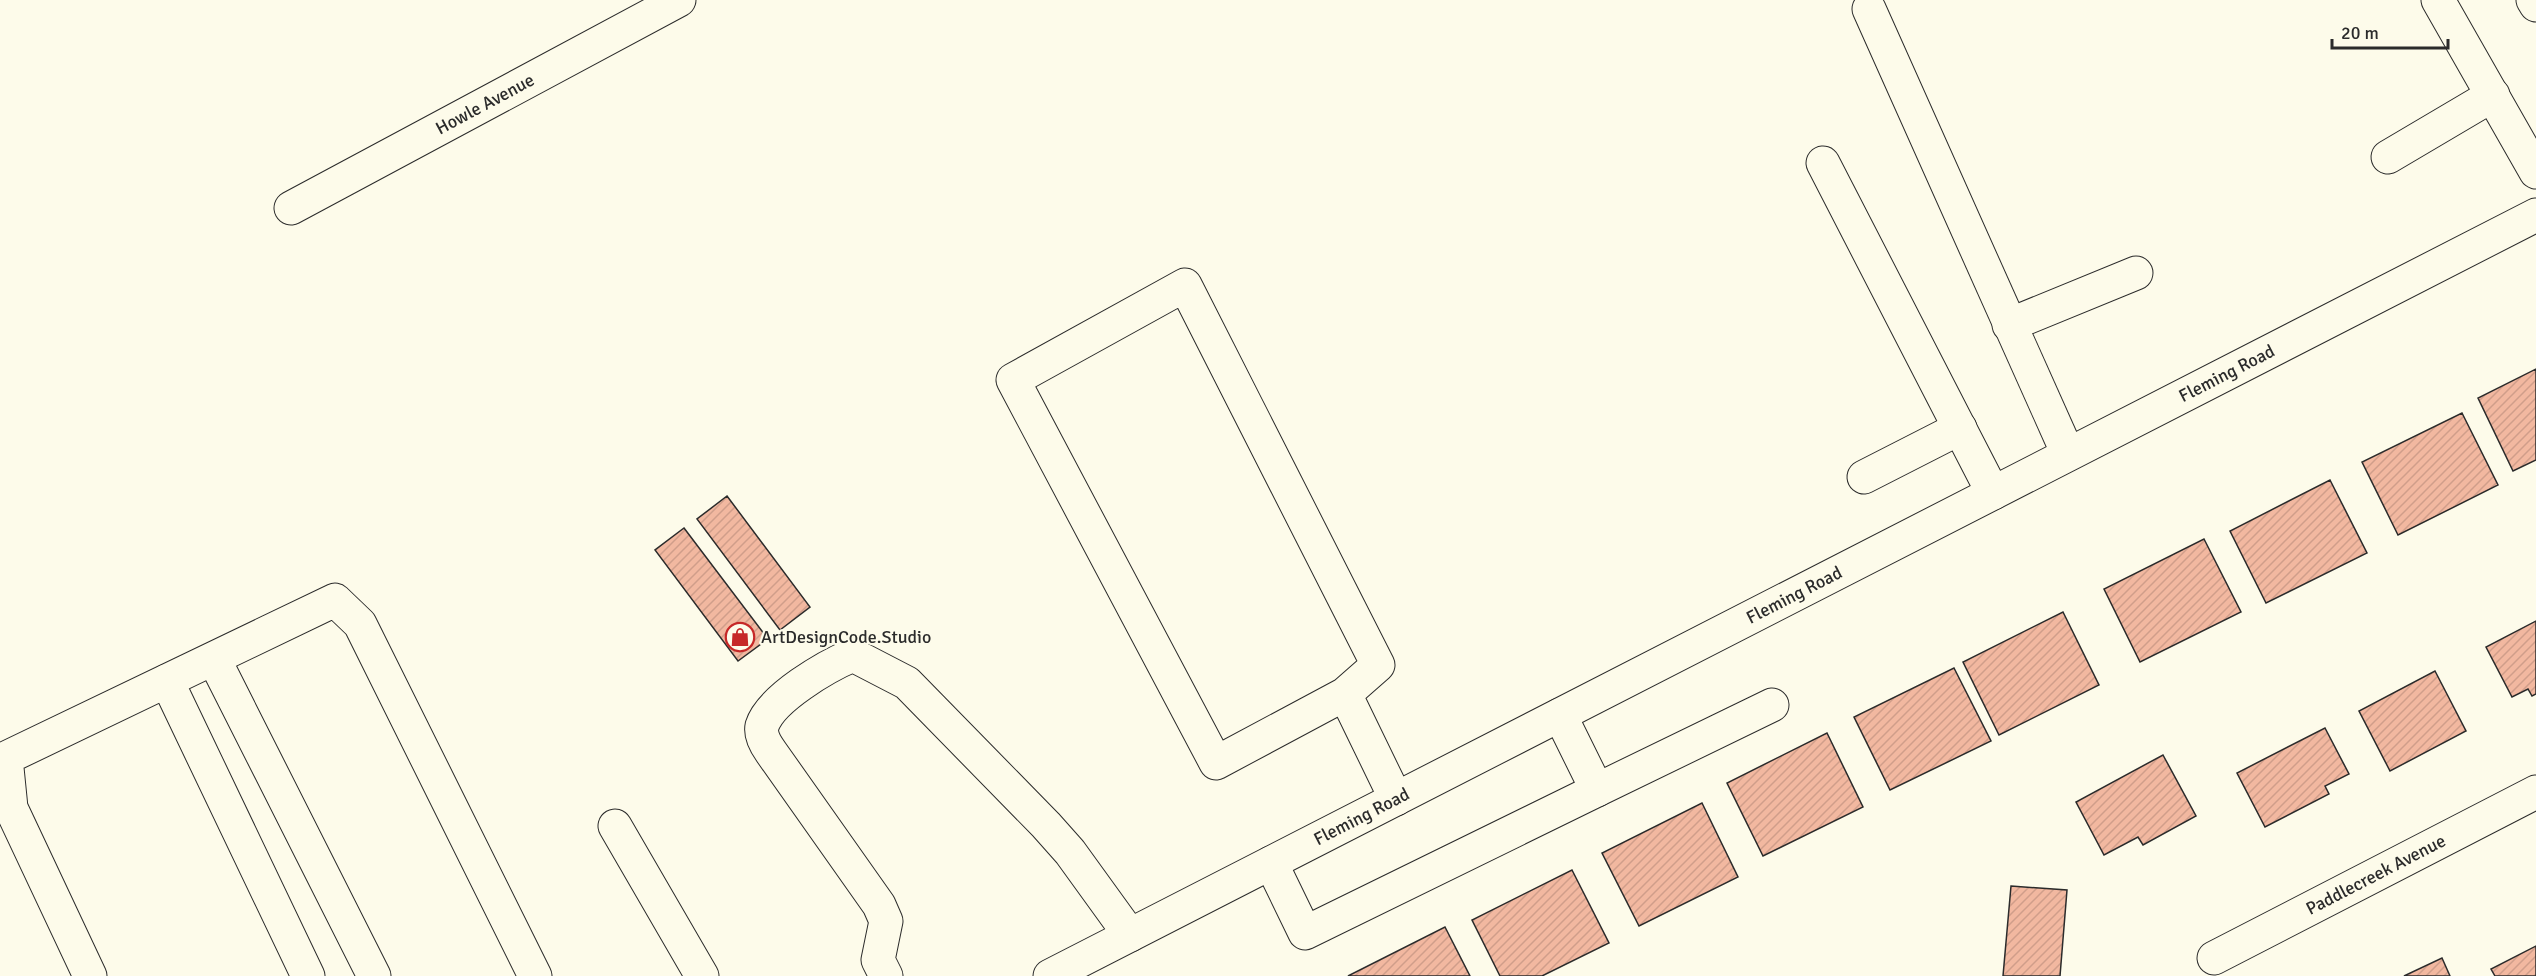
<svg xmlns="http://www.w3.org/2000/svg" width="2536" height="976" font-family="Signika,sans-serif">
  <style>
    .building { fill: url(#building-hatch); stroke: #2b2b2b; stroke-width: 1.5 }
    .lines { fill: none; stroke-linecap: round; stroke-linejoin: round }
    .minor-casing { stroke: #2b2b2b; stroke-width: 35 }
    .minor { stroke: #fdfbea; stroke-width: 33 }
    .labels { text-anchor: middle; stroke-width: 4.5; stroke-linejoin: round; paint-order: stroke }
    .street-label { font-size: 18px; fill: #2b2b2b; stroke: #fdfbea }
    .poi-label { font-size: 18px; fill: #2b2b2b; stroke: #fdfbea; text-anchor: start }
  </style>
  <defs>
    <pattern id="building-hatch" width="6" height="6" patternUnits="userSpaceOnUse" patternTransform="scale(1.5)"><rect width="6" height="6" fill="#f2b8a0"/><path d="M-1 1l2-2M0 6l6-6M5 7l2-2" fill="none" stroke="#d09e8a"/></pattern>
  </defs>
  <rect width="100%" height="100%" fill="#fdfbea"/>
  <path class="building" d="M2536 369V460L2513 471 2478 398Z
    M2462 413 2498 485 2398 535 2362 462Z
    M2330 480 2367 553 2266 603 2230 531Z
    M727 496 810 607 780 630 697 519Z
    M684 528 768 639 738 661 655 550Z
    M2204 539 2241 612 2140 662 2104 589Z
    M2063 612 2099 685 1999 735 1963 662Z
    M2536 621V694L2532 696 2528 689 2512 697 2486 647Z
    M1954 668 1991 741 1890 790 1854 717Z
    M2435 671 2466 731 2390 771 2359 711Z
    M2325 728 2349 774 2325 786 2329 794 2265 827 2237 773Z
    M1827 733 1863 807 1763 856 1727 783Z
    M2163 755 2196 816 2143 845 2138 837 2104 855 2076 802Z
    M1702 803 1738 877 1639 926 1602 853Z
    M1572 870 1609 943 1542 976H1500L1472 920Z
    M2011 886 2067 890 2060 976H2003Z
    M1445 927 1470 976H1348Z
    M2536 946V976H2495L2491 969Z
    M2442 958 2450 976H2404Z"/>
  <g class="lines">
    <g class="minor-casing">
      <g id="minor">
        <path d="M2438 0 2536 172"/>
        <path d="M2533 0 2536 5"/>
        <path d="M1869 9 2068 454"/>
        <path d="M2388 157 2493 95"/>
        <path d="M1823 163 1993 493"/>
        <path id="s1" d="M291 208 679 0"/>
        <path d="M2009 325 2136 273"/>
        <path d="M1864 477 1960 428"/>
        <path d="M214 659 374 976"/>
        <path d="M167 681 308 976"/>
        <path d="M1345 694 1378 665 1185 285 1013 380 1216 763 1345 694 1396 799"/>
        <path d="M1560 715 1597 790 1772 705"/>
        <path d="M615 826 702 976"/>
        <path d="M1271 863 1305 933 1597 790"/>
        <path id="s2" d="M2214 958 2536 792"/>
        <path d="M90 976 11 808 6 758 335 600 360 624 535 976"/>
        <path d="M886 976 878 960 886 921 879 905 771 752C766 745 760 735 762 726 771 698 827 666 853 655L907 683 1046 825 1070 852 1130 935"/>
        <path id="s3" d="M1050 976 2536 215"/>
      </g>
    </g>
    <use href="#minor" class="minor"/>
  </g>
  <defs>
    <g id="shop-ring" transform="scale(1.5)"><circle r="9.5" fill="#fdfbea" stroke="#c62828" stroke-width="1.5"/><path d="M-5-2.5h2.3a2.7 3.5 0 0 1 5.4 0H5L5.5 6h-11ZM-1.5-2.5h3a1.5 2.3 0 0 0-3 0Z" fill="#c62828"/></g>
  </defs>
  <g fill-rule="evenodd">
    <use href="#shop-ring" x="740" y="637"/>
  </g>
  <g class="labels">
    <g class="street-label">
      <text dy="6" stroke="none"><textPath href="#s1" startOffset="220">Howle Avenue</textPath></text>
      <text dy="6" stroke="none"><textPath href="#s3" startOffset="1322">Fleming Road</textPath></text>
      <text dy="6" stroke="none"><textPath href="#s3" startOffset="836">Fleming Road</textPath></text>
      <text dy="6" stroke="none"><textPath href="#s3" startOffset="350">Fleming Road</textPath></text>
      <text dy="6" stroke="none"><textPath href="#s2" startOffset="182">Paddlecreek Avenue</textPath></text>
    </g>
    <g class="poi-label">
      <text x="761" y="643">ArtDesignCode.Studio</text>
    </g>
  </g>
  <path d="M2332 39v9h116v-9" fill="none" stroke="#2b2b2b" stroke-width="3"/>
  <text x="2341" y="39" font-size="18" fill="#2b2b2b" stroke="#fdfbea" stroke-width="4.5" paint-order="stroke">20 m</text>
</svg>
